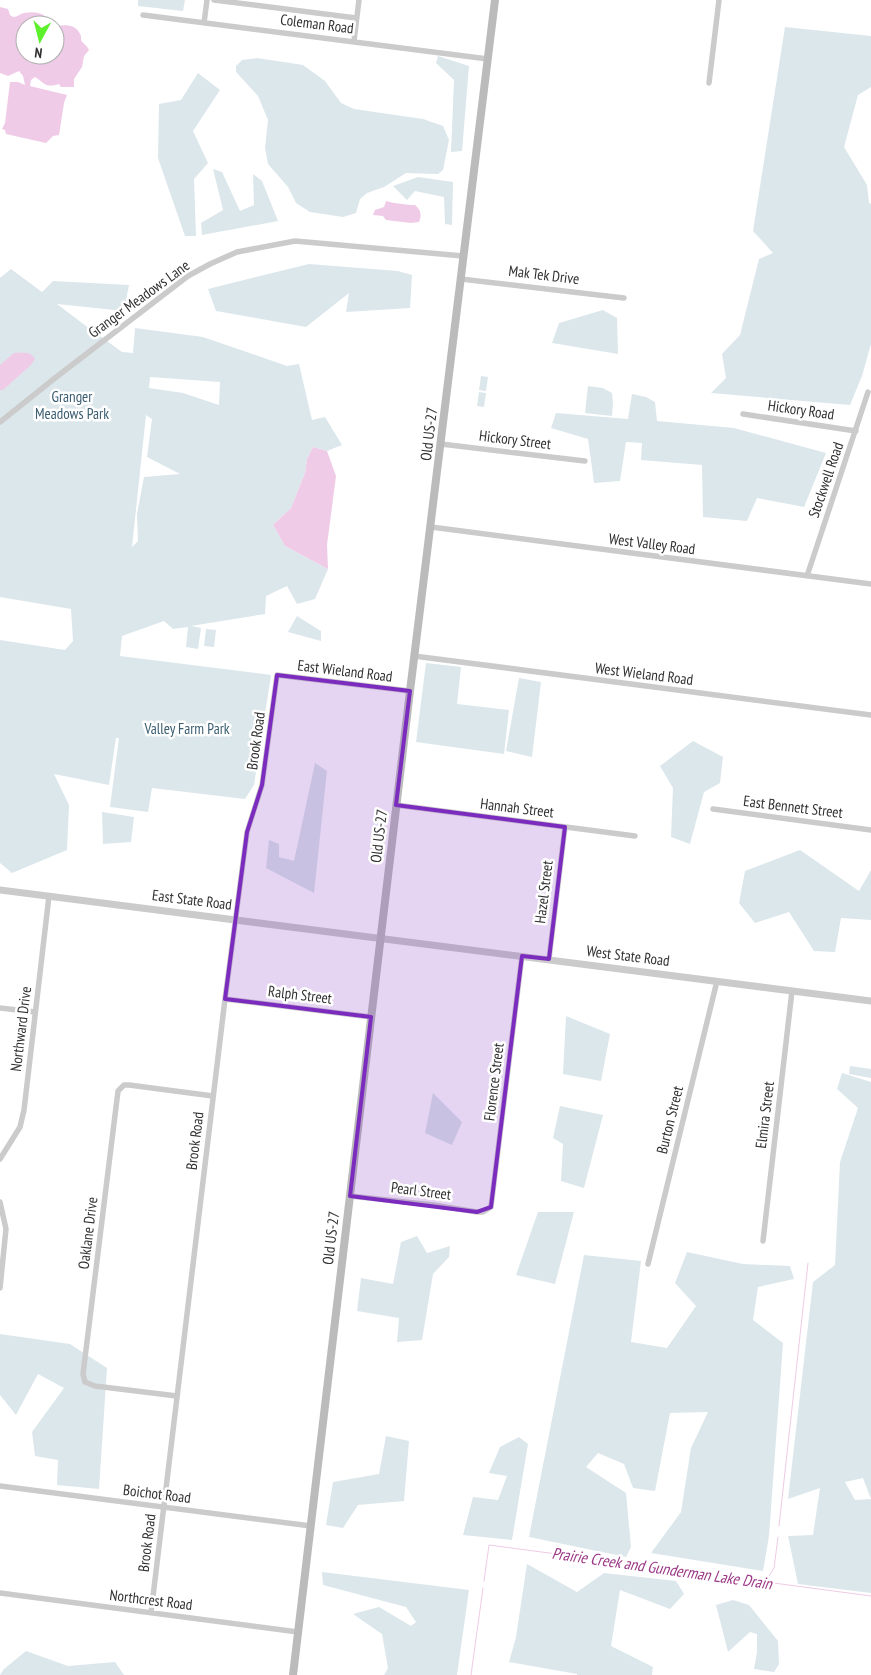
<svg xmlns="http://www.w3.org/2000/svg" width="871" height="1675" font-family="'PT Sans Narrow',sans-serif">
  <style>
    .green { fill: #dce7ec; fill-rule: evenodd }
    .water { fill: #efcbe7 }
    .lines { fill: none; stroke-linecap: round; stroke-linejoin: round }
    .stream { stroke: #efcbe7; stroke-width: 1 }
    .minor { stroke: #cbcbcb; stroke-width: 5.5 }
    .tertiary { stroke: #cbcbcb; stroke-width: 7 }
    .secondary { stroke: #bbb; stroke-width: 8 }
    .marked { fill: #7b2cbf; fill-opacity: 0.2; stroke: #7b2cbf; stroke-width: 4; stroke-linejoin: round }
    .labels { text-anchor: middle; stroke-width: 5; stroke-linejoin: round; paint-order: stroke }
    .street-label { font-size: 15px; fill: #313131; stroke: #fff }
    .park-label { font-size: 15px; fill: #3b5e71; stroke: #fff }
    .water-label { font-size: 16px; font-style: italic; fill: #9b3886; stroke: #fff }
  </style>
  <rect width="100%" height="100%" fill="#fff"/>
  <path class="green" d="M138 0H185L183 11 138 6Z
    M785 27 871 36V87L858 95 844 147 867 185 869 203 871 204V344L862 376 850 405 711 393 726 378 722 354 740 335 759 259 773 253 753 231Z
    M438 56 469 66 462 151 451 152 454 80 436 63Z
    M257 58 303 65 325 81 341 103 354 109 423 119 443 126 449 140 443 170 438 174 406 173 384 187 367 193 360 199 356 213 343 217 310 212 296 203 288 187 268 164 265 148 268 120 258 96 236 72V66L242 60Z
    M198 73 220 90 193 131 208 163 194 179 196 236H185L158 158 159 104 181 100Z
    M213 169 222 172 240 211 254 205 253 174 262 181 278 221 202 235 201 223 223 210Z
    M418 177 453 182 452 225 445 224 444 197 415 191 407 200 393 186Z
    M309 264 398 271 412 275 410 308 346 312 349 293 306 327 216 311 208 289Z
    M11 269 42 292 53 281 129 285 124 311 57 304 90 329 105 331 100 336 122 352 133 353 135 328 203 337 287 366 299 364 312 420 325 417 342 445 327 451 313 447 307 459 305 473 291 508 273 525 285 546 328 569 315 599 297 604 287 586 266 596 265 614 191 626 201 628 198 649 186 647 188 627 173 629 164 621 122 636 120 656 271 675 254 785 245 799 152 788 148 812 110 807 119 738H116L109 785 54 774 69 805 67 850 12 873 0 863V640L65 650 73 641 71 609 0 597V278ZM150 377 220 382 219 405 183 393 149 388ZM146 415 152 419 147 457 180 474 144 477 137 514 138 541 132 547Z
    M603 310 617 318 618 354 552 343 559 323Z
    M481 376 488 377 486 391 479 390Z
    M588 386 603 388 612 393 613 403 612 416 585 413Z
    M479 392 486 393 484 407 477 406Z
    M632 394 646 397 655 402 657 421 734 428 826 453 804 507 757 498 747 521 703 517 702 465 641 460 642 443 626 442 620 481 594 483 588 439 551 428 556 413 628 419Z
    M297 616 321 631V641L288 632Z
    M206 629 216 630 214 647 204 646Z
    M426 663 461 667 457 704 509 710 504 754 416 742Z
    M519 678 541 682 532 757 506 751Z
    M693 741 723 757 720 783 704 792 690 844 671 837 673 788 660 766Z
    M315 763 327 771 314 893 266 868 269 840 279 844V857L294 861Z
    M102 812 134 817 131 842 103 844Z
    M800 850 859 891 871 870V920L841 918 835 952 814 951 789 912 755 923 739 903 745 871Z
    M566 1016 610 1034 601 1081 563 1074Z
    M850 1066 871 1069V1078L849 1074Z
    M842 1073 871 1082V1593L798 1584 788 1536 813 1535 820 1488 788 1499 813 1282 835 1265 840 1162 858 1108 837 1089ZM863 1478 871 1499 855 1500 845 1482Z
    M433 1093 462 1122 452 1145 425 1133Z
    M560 1106 603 1115 584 1188 561 1181 563 1144 553 1138Z
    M538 1212H574L555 1284 516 1275Z
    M417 1236 427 1253 450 1246 449 1257 433 1274 422 1340 397 1342 399 1318 357 1311 361 1278 393 1284 401 1242Z
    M687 1252 743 1264 790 1266 794 1279 758 1287 753 1320 783 1343 769 1536 763 1571 651 1553 681 1512 691 1448 708 1412 670 1413 655 1491 633 1488 624 1464 598 1453 586 1467 626 1493 631 1547 626 1557 529 1537 584 1255 641 1261 631 1342 667 1348 696 1306 675 1283Z
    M0 1334 70 1344 107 1368 99 1489 57 1485 58 1460 35 1456 32 1432 64 1388 38 1374 16 1415 0 1395Z
    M386 1436 409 1441 404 1501 358 1505 343 1528 326 1525 333 1482 379 1474Z
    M519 1437 528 1444 512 1540 463 1535 473 1497 498 1500 507 1476 489 1473 500 1447Z
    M527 1564 577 1592 604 1573 676 1581 684 1594 670 1609 620 1590 611 1646 653 1667 652 1675H577V1674L509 1662 516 1637Z
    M322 1572 469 1590 457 1675H384L388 1668 382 1634 353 1614 379 1607 411 1626 416 1622 406 1607 323 1585Z
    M733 1600 749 1605 778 1641 779 1664 774 1672 754 1669 757 1652V1634L750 1632 728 1652 716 1605Z
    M26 1651 68 1666 115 1662 124 1675H0L4 1669Z"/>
  <path class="water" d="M0 7 8 9 10 15 13 17C18 17 19 14 24 13 37 11 46 13 51 25H25V55H55V26C65 25 76 23 81 36 81 37 81 39 81 40 83 44 87 45 89 50L84 56 82 67 74 79V87H61L59 84C45 88 46 84 35 77L31 80 30 86 67 95 64 103 59 135 53 136 46 143 6 134 5 130 2 129 5 123 10 82H18L25 85 23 76 19 71 8 76 0 73Z
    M386 201C392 203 408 205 415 205 421 210 422 215 419 222L411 223 386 220 383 216 373 215 375 210 384 207Z
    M14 353C23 353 31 351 35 359L31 365 3 390H0V365Z
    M313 447 327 451 336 476 327 545 328 569 285 546 273 525 291 508 305 473 307 459Z"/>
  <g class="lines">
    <path class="stream" d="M779 1526 808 1263
      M484 1581 489 1545 871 1596
      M766 1581 774 1568 778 1537
      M471 1675 483 1588"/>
    <path class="minor" d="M214 0 356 18
      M143 15 488 59
      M204 23 207 0
      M354 41 359 0
      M709 83 719 0
      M461 279 624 298
      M743 414 856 431
      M0 422 55 378 188 276 210 264 237 252 295 241 463 256
      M441 444 585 461
      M431 527 871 584
      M807 576 868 392
      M414 656 871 715
      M396 805 635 836
      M713 809 871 830
      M549 959 565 827
      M225 999 371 1017
      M0 1008 35 1012
      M0 1159 20 1127 24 1110 49 896
      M350 1196 433 1205 477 1212H483L491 1207 522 956
      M0 1202 6 1229 0 1288
      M763 1241 792 991
      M648 1264 717 981
      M177 1396 95 1386 85 1382 83 1374 118 1091 124 1085H129L213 1096
      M0 1486 311 1526
      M0 1593 298 1632
      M151 1613 225 999 247 832 262 785 277 675 410 691"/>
    <path class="tertiary" d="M0 890 871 1001"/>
    <path class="secondary" d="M293 1675 410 691 495 0"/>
  </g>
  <path class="marked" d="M277 675 410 691 396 805 565 827 549 959 522 956 491 1207 477 1212 350 1196 371 1017 225 999 247 832 262 785Z"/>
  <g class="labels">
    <g class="street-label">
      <text transform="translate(317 24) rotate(7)" y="5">Coleman Road</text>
      <text transform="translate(544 275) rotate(7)" y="5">Mak Tek Drive</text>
      <text transform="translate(139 299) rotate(-36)" y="5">Granger Meadows Lane</text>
      <text transform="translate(801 410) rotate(8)" y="5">Hickory Road</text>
      <text transform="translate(429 434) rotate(-83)" y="5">Old US-27</text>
      <text transform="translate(515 440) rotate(7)" y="5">Hickory Street</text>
      <text transform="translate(826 480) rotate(-71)" y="5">Stockwell Road</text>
      <text transform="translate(652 544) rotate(7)" y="5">West Valley Road</text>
      <text transform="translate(345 671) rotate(7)" y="5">East Wieland Road</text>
      <text transform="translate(644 674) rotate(7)" y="5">West Wieland Road</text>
      <text transform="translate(256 741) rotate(-82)" y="5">Brook Road</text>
      <text transform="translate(793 807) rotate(7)" y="5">East Bennett Street</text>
      <text transform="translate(517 808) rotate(7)" y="5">Hannah Street</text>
      <text transform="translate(379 836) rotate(-83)" y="5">Old US-27</text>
      <text transform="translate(544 892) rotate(-83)" y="5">Hazel Street</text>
      <text transform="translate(192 900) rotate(7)" y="5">East State Road</text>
      <text transform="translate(628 956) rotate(7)" y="5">West State Road</text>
      <text transform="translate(300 995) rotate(7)" y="5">Ralph Street</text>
      <text transform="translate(21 1029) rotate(-83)" y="5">Northward Drive</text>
      <text transform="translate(494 1082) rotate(-83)" y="5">Florence Street</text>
      <text transform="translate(765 1115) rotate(-83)" y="5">Elmira Street</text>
      <text transform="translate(670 1120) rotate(-76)" y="5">Burton Street</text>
      <text transform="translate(195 1141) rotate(-83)" y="5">Brook Road</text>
      <text transform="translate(421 1191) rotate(7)" y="5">Pearl Street</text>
      <text transform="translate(88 1233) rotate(-83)" y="5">Oaklane Drive</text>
      <text transform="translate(331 1238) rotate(-83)" y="5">Old US-27</text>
      <text transform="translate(157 1494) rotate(7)" y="5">Boichot Road</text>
      <text transform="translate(147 1543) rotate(-83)" y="5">Brook Road</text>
      <text transform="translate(151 1600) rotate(7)" y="5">Northcrest Road</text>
    </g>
    <g class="park-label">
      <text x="72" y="402">Granger<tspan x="72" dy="17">Meadows Park</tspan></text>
      <text x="187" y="734">Valley Farm Park</text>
    </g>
    <g class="water-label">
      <text transform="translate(662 1568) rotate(8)" y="6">Prairie Creek and Gunderman Lake Drain</text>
    </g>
  </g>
  <g transform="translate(40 40) rotate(187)"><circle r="24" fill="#ffffff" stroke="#adadad"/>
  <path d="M0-4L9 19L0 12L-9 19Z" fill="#5cf12b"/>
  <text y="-8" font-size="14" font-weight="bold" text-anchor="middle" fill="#313131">N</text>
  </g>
</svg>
